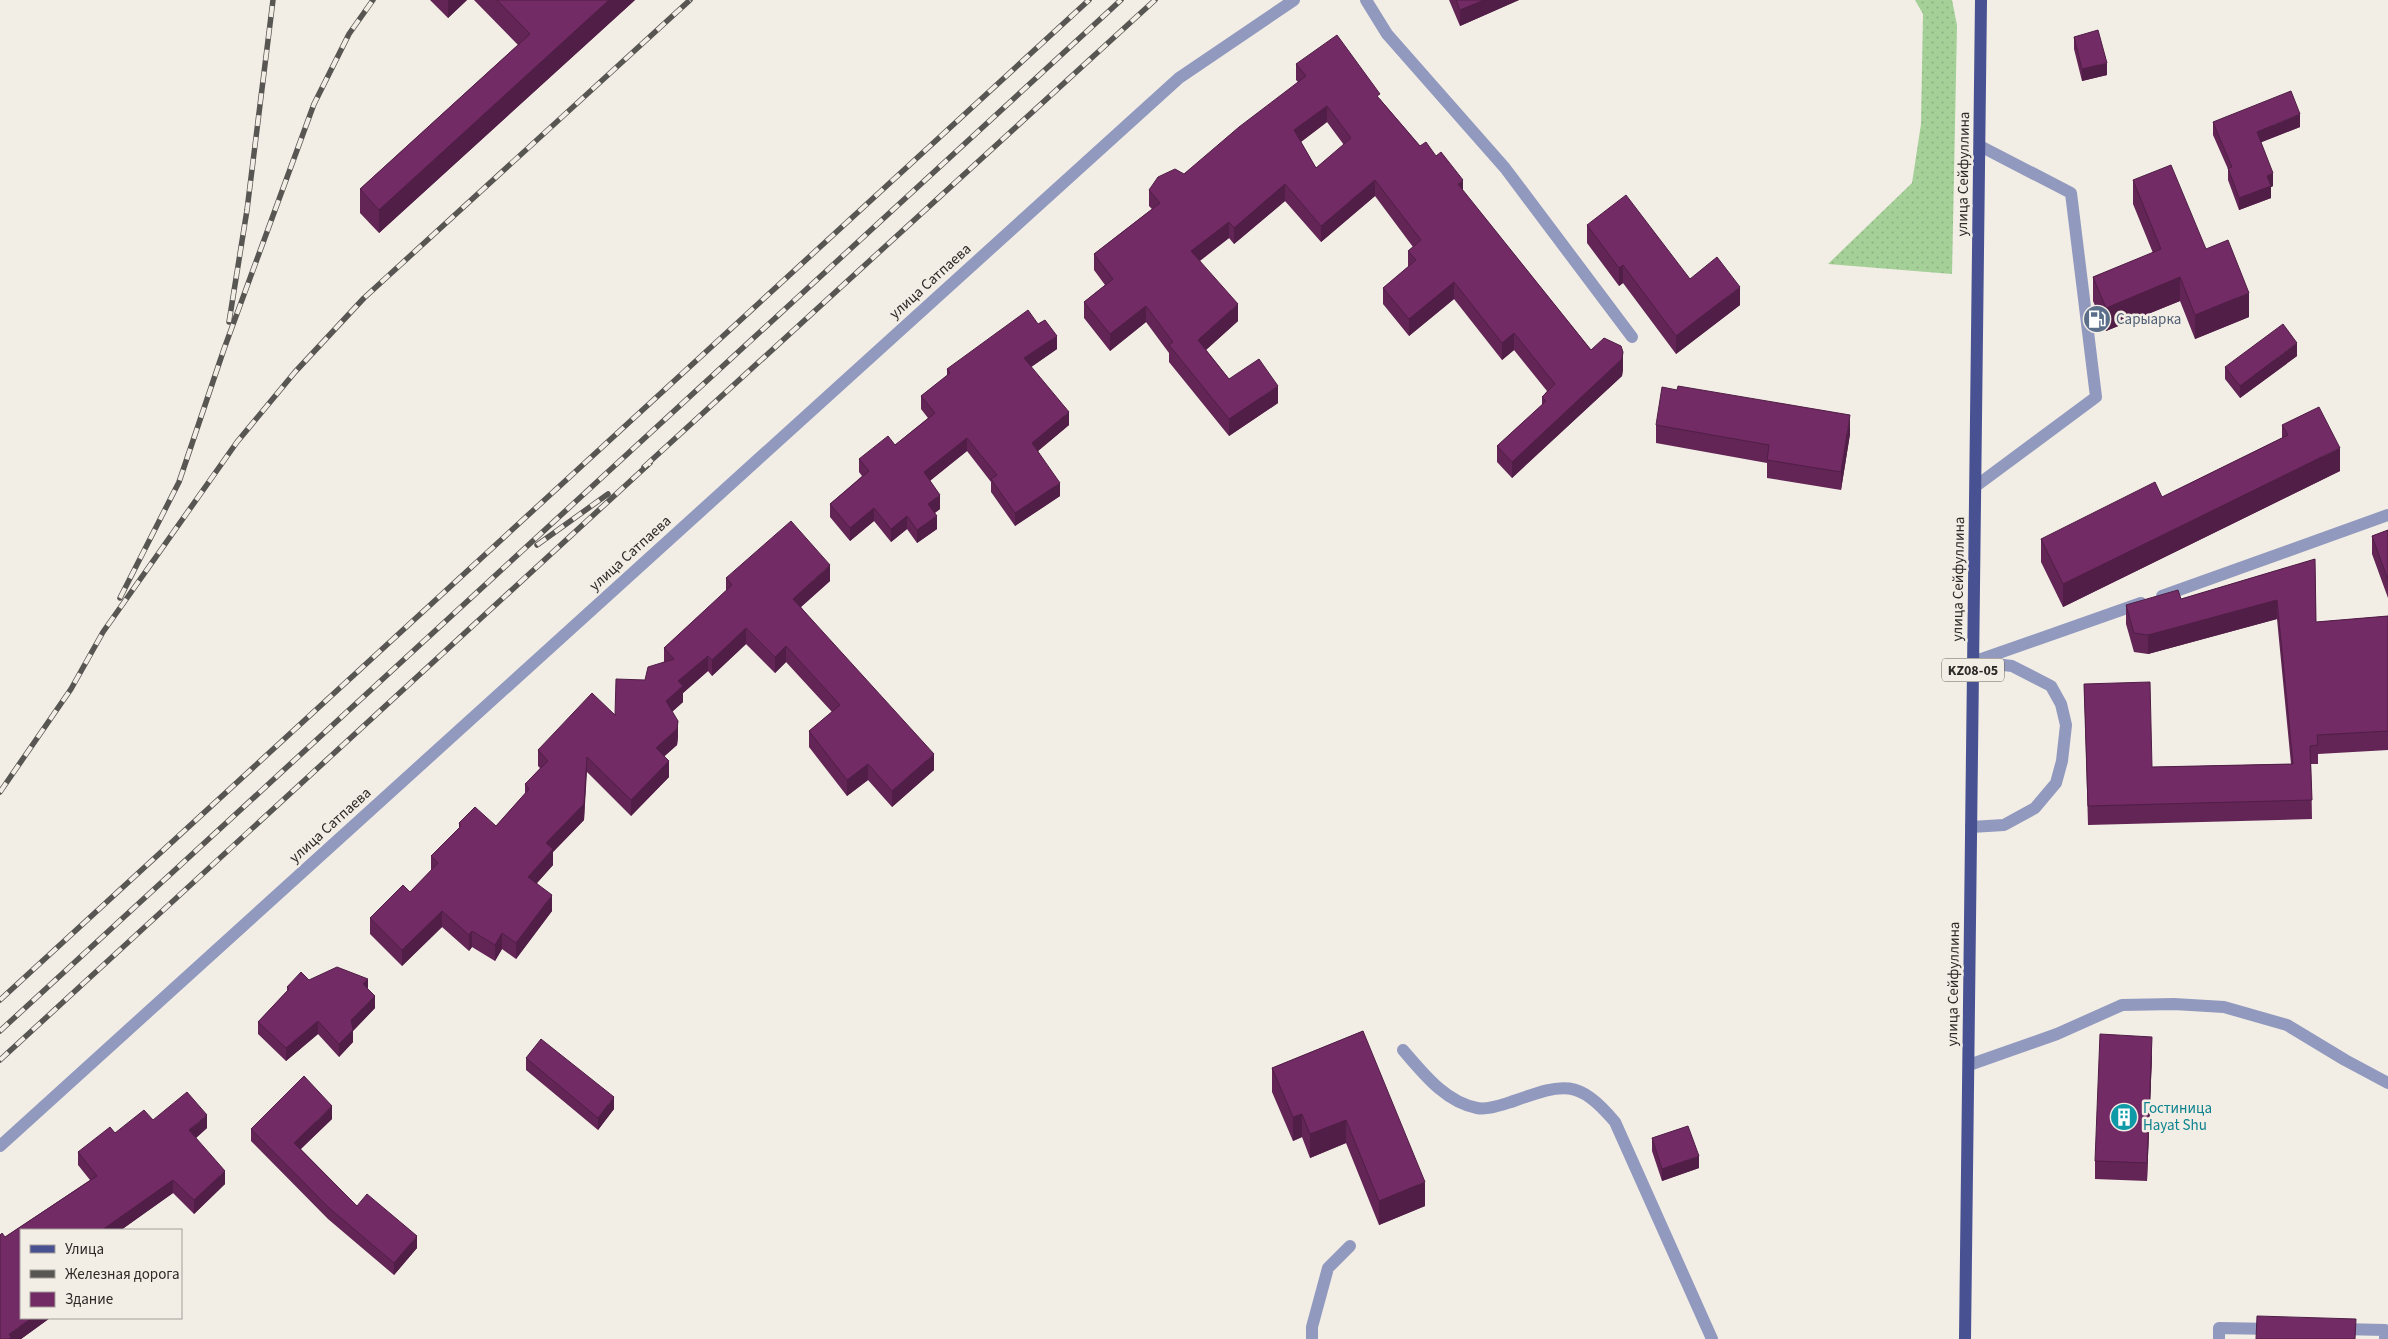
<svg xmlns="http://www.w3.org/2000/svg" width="2388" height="1339" font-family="'Source Sans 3',sans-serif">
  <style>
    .grass { fill: url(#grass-dots) }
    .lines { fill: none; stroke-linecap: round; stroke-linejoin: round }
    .minor { stroke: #9199be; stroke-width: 12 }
    .major { stroke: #485191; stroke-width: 12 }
    .rail-casing { stroke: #585652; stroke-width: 5.5 }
    .rail { stroke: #f2ede5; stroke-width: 4; stroke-dasharray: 11; stroke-linecap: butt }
    .wall { fill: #622556; fill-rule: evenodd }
    .shaded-wall { fill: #501e46 }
    .building { fill: #722b64; stroke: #501e46; fill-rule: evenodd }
    .labels { text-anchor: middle; stroke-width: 5; stroke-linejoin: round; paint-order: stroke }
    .shield { fill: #f2ede5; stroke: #676460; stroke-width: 1 }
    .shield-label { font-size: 14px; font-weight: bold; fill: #2c2a27 }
    .street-label { font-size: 15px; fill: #2c2a27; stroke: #f2ede5 }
    .service-label { font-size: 15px; fill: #4e5e75; stroke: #f2ede5; text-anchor: start }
    .culture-label { font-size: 15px; fill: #0d838f; stroke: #f2ede5; text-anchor: start }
  </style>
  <defs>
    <pattern id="grass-dots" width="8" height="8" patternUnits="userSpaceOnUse" patternTransform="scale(1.25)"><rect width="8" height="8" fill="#a5d098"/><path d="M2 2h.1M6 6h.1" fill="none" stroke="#8eb383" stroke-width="1.8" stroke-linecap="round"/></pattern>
  </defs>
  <rect width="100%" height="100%" fill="#f2ede5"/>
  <path class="grass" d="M1915 0H1952L1957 25 1952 274 1828 264 1912 183 1921 124 1923 14Z"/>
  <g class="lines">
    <path class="minor" d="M1366 0 1387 34 1505 168 1632 337
      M1976 486 2096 397 2071 193 1980 146
      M2162 596 2388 515
      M1973 662 2141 603
      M1971 827 2004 825 2035 808 2056 783 2062 761 2066 725 2061 704 2051 686 2012 666 1978 662
      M1403 1050C1423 1073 1445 1102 1477 1108 1488 1110 1501 1105 1511 1102 1562 1084 1577 1077 1615 1122L1712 1339
      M1969 1065 2057 1034 2122 1005 2174 1004 2224 1007 2287 1025 2345 1060 2388 1083
      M0 1146 1179 78 1294 0
      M2341 1329 2385 1330V1339
      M1312 1339V1327L1328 1268 1350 1246
      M2219 1339V1328L2273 1329"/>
    <path class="major" d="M1965 1339 1981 0"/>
    <g class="rail-casing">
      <path id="rail" d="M229 322 247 210 273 0
        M644 467 1155 0
        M537 545 608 494
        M120 598 179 482 224 349 314 104 349 34 373 0
        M0 792 71 689 103 632 237 442 295 372 364 298 690 0
        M0 1000 1089 0
        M0 1031 1121 0
        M0 1060 650 463"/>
    </g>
    <use href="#rail" class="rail"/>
  </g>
  <path class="wall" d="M430 0H467L448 18Z
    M474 0H635L379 233 360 213V189L518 45Z
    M1449 0H1519L1460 26Z
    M2074 37 2107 75 2082 81 2074 49Z
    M1296 64 1380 99 1420 146 1463 191 1591 350 1623 369 1622 376 1512 478 1497 462V446L1542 405V397L1547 391 1514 350 1502 360 1454 299 1409 336 1383 304V288L1408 267V251L1413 247 1375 196 1321 242 1285 201 1234 244 1229 238 1200 261 1238 321 1206 350 1229 379 1278 403 1229 436 1169 362V353L1146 322 1110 351 1084 318V302L1105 285 1094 270V254L1152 209 1149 206V190L1184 174 1298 82 1296 80ZM1327 122 1344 145 1316 168 1301 142Z
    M2213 122 2300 127 2261 142 2273 186 2271 187V198L2239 210 2228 180V169L2213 135Z
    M2133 180 2206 249 2249 317 2195 339 2180 301 2106 331 2093 301V277L2153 253 2133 204Z
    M1587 225 1690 279 1740 305 1676 354 1623 283 1619 286 1587 243Z
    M1038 324 1057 349 1031 367 1069 425 1038 451 1060 496 1015 526 991 492V482L967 451 930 481 940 509 935 513 937 529 917 543 907 529 891 542 874 521 850 541 830 517V504L862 476 859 472V459L895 445 928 418 921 409V396L947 376V369Z
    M2297 356 2240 398 2225 379V367Z
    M1656 425 1850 434 1841 490 1767 478V463L1656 443Z
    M2282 425 2340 471 2063 607 2041 562V539L2162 497 2282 438Z
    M2388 530V598L2372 554V536Z
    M2315 559 2316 622 2388 616V750L2318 754V764H2311L2312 819 2088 825 2084 684 2152 767 2291 764 2277 619 2148 654 2134 652 2126 624V605L2181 599Z
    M726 578 830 581 801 607 934 770 892 807 868 780 847 796 809 747V731L832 712 786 662 775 673 746 644 712 676 708 671 683 693V702L672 712 678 737 677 745 664 756 669 777 631 816 587 772 584 820 553 852V865L537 883 552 911 516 959 502 949 495 961 472 947 469 951 442 927 402 966 370 934V918L410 892 431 871V856L459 828V823L496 826 525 794V784L540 768 538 766V750L615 715 645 680 664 662V648L726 591Z
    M309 980 368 989 375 1008 353 1031V1042L339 1057 318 1034 286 1061 258 1034V1022L287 991V987Z
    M1363 1031 1425 1206 1379 1225 1346 1143 1310 1158 1302 1137 1293 1141 1272 1092V1068Z
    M2152 1055 2147 1181 2095 1179V1161Z
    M526 1058 614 1109 598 1130 526 1070Z
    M332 1119 301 1149 357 1206 417 1248 394 1275 328 1219 251 1141V1129Z
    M153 1120 207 1128 196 1138 225 1184 194 1214 173 1193 121 1230H21V1318H50L21 1339 5 1237 90 1180 78 1165V1152L115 1133Z
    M1652 1138 1699 1168 1662 1181 1652 1151Z"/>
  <path class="shaded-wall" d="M448 0H467L448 18Z
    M609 0H635L379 233V210Z
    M1484 0H1519L1460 26V10Z
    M2107 63V75L2082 81V69Z
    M1327 106V122L1294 147V130Z
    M2300 114V127L2257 144V132Z
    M2273 173V186L2271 187V198L2239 210V198L2267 176Z
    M1375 180V196L1321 242V226Z
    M1463 180V197L1458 184Z
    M1285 184V201L1234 244V228Z
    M1229 222V238L1191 267V251Z
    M1623 265V283L1619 286V268Z
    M2180 277V301L2106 331V308Z
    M1454 282V299L1409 336V319Z
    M1740 287V305L1676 354V336Z
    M2249 293V317L2195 339V315Z
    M1238 304V321L1198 357V340Z
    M1146 306V322L1110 351V334Z
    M1514 333V350L1502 360V343Z
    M1057 336V349L1024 372V358Z
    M2297 343V356L2240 398V386Z
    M1623 352V369L1622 376 1512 478V462Z
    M1278 386V403L1229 436V419Z
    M1069 412V425L1032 456V443Z
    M1850 415V434L1841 490V472Z
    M967 438V451L924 485V472Z
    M2340 448V471L2063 607V584Z
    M1060 483V496L1015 526V513Z
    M940 495V509L928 517V504Z
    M874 508V521L850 541V528Z
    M907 516V529L891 542V529Z
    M937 516V529L917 543V530Z
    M830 565V581L793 614V599Z
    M2277 600V619L2148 654V635Z
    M746 628V644L712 676V660Z
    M786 646V662L775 673V657Z
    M708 656V671L683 693V702L666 717V701L678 681Z
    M678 721V737L677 745 656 764V748Z
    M934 754V770L892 807V791Z
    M587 757 584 820 553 852V865L528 893V877L546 843Z
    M669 761V777L631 816V800Z
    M868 764V780L847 796V780Z
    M552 895V911L516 959V943Z
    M442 911V927L402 966V950Z
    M472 931V947L469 951V935Z
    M502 933V949L495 961V945Z
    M368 979V991L363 984Z
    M375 996V1008L353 1031V1042L339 1057V1044L351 1020Z
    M318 1021V1034L286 1061V1048Z
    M2152 1037V1055L2147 1181V1163Z
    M614 1097V1109L598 1130V1118Z
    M332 1106V1119L294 1155V1143Z
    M1302 1114V1137L1293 1141V1117Z
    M207 1115V1128L189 1144V1130Z
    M1346 1120V1143L1310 1158V1134Z
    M1699 1156V1168L1662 1181V1169Z
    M225 1171V1184L194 1214V1200Z
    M173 1180V1193L121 1230H102Z
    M1425 1182V1206L1379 1225V1201Z
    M417 1236V1248L394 1275V1263Z
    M32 1318H50L21 1339H9V1334Z"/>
  <path class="building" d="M497 0H609L379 210 360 189 530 34Z
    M1456 0H1484L1460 10Z
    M2098 30 2107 63 2082 69 2074 37Z
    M1337 35 1380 94 1377 96 1420 146 1426 142 1436 156 1441 152 1463 180 1458 184 1591 350 1604 338 1621 346 1623 352 1622 359 1512 462 1497 446 1546 401 1542 397 1555 384 1514 333 1502 343 1454 282 1409 319 1383 288 1416 260 1408 251 1421 240 1375 180 1321 226 1285 184 1234 228 1229 222 1191 251 1238 304 1198 340 1229 379 1259 359 1278 386 1229 419 1169 345 1173 342 1146 306 1110 334 1084 302 1113 279 1094 254 1160 203 1149 190 1158 177 1175 169 1184 174 1239 127 1306 76 1296 64ZM1327 106 1351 138 1316 168 1294 130Z
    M2291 91 2300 114 2257 132 2273 173 2267 176 2271 186 2239 198 2228 168 2232 167 2213 122Z
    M2171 165 2206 249 2228 240 2249 293 2195 315 2180 277 2106 308 2093 277 2161 249 2133 180Z
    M1626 195 1690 279 1717 257 1740 287 1676 336 1623 265 1619 268 1587 225Z
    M1028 310 1038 324 1045 320 1057 336 1024 358 1069 412 1032 443 1060 483 1015 513 991 479 997 475 967 438 924 472 940 495 928 504 937 516 917 530 907 516 891 529 874 508 850 528 830 504 869 471 859 459 888 436 895 445 935 413 921 396 950 373 947 369Z
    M2283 324 2297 343 2240 386 2225 367Z
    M1678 386 1850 415 1841 472 1767 460 1769 445 1656 425 1662 387 1677 390Z
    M2319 407 2340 448 2063 584 2041 539 2155 482 2162 497 2288 435 2282 425Z
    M791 521 830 565 793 599 934 754 892 791 868 764 847 780 809 731 840 705 786 646 775 657 746 628 712 660 708 656 678 681 683 686 666 701 678 721 677 729 656 748 669 761 631 800 587 757 584 804 546 843 553 849 528 877 552 895 516 943 502 933 495 945 472 931 469 935 442 911 402 950 370 918 403 885 410 892 438 863 431 856 461 826 459 823 475 807 496 826 529 789 525 784 548 761 538 750 592 693 615 715 616 679 645 680 648 667 674 659 664 648 732 585 726 578Z
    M2388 530V580L2372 536Z
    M2315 559 2316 622 2388 616V731L2317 735 2318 745 2310 746 2312 800 2088 806 2084 684 2150 682 2152 767 2293 764 2277 600 2148 635 2134 633 2126 605 2178 590 2181 599Z
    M337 967 368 979 363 984 375 996 351 1020 353 1030 339 1044 318 1021 286 1048 258 1022 289 989 287 987 301 972 309 980Z
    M1363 1031 1425 1182 1379 1201 1346 1120 1310 1134 1302 1114 1293 1117 1272 1068Z
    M2100 1034 2152 1037 2147 1163 2095 1161Z
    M541 1039 614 1097 598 1118 526 1058Z
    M304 1076 332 1106 294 1143 357 1206 367 1194 417 1236 394 1263 328 1207 251 1129Z
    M187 1092 207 1115 189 1130 225 1171 194 1200 173 1180 102 1230H21V1318H32L9 1334 11 1337 9 1339H0V1235L2 1233 5 1237 97 1176 78 1152 110 1127 115 1133 144 1110 153 1120Z
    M1688 1126 1699 1156 1662 1169 1652 1138Z
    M2257 1316 2356 1319 2355 1339H2256Z"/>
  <defs>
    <g id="fuel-disc" transform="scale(1.4375)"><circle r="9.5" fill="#5c6f8a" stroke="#f2ede5"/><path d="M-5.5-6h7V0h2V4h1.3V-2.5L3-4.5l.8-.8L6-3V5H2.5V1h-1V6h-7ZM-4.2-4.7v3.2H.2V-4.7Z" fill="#fff"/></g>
    <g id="building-disc" transform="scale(1.4375)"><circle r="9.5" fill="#0f9aa8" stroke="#f2ede5"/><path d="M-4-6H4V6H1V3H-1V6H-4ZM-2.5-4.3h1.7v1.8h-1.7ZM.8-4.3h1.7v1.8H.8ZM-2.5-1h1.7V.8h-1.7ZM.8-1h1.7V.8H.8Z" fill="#fff"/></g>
  </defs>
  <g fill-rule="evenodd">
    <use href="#fuel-disc" x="2097" y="319"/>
    <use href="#building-disc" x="2124" y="1117"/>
  </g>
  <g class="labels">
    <rect class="shield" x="1942" y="658.5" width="62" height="23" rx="4"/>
    <g class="shield-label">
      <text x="1973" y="675">KZ08-05</text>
    </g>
    <g class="street-label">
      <text transform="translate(1963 174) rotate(-89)" y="5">улица Сейфуллина</text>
      <text transform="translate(930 281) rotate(-42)" y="5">улица Сатпаева</text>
      <text transform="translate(630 553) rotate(-42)" y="5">улица Сатпаева</text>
      <text transform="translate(1958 579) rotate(-89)" y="5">улица Сейфуллина</text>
      <text transform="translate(330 825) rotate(-42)" y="5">улица Сатпаева</text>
      <text transform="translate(1953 984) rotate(-89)" y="5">улица Сейфуллина</text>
    </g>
    <g class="service-label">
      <text x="2116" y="324">Сарыарка</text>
    </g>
    <g class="culture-label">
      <text x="2143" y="1113">Гостиница<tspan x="2143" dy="17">Hayat Shu</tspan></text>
    </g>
  </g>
  <rect x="20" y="1229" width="162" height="90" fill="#f2ede5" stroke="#a39f99"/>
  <rect x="30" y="1245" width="25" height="8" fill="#485191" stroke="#a39f99"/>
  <text x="65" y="1254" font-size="15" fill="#2c2a27">Улица</text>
  <rect x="30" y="1270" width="25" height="8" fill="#585652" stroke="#a39f99"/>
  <text x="65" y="1279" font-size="15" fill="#2c2a27">Железная дорога</text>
  <rect x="30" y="1292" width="25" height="15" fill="#722b64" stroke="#a39f99"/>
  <text x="65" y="1304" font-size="15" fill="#2c2a27">Здание</text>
</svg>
